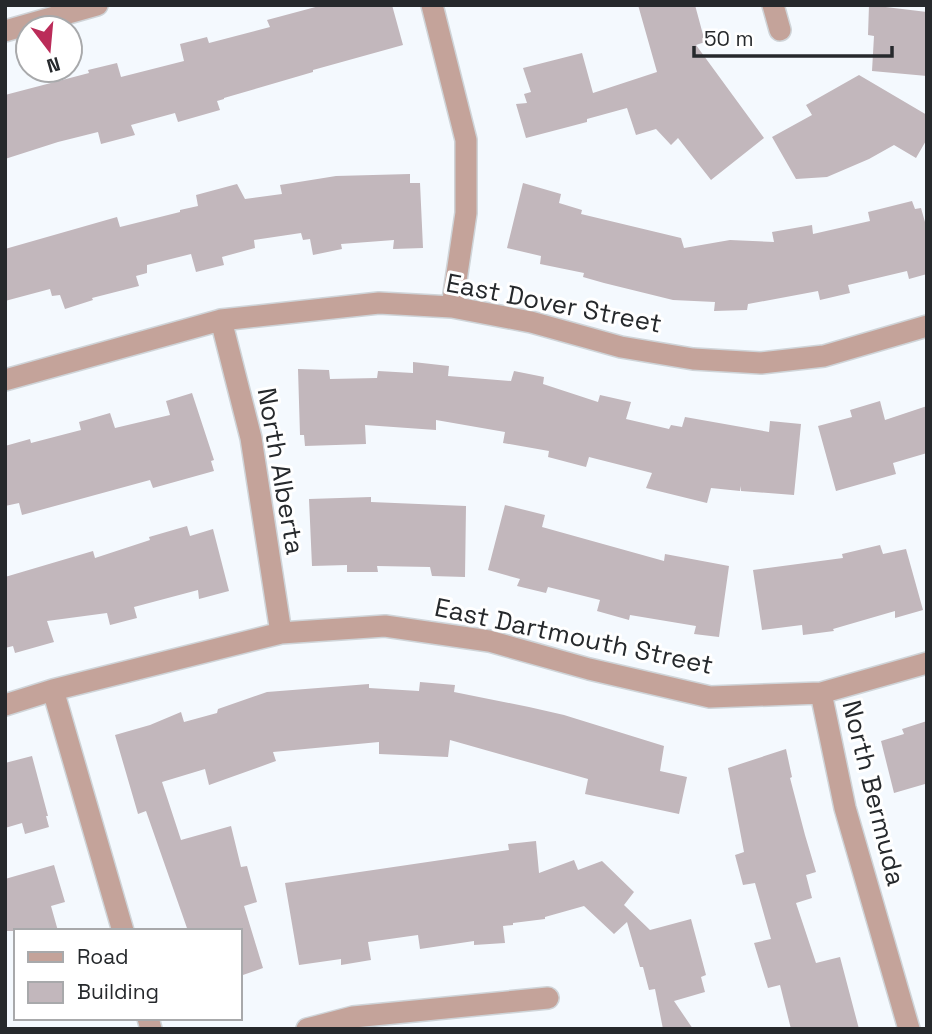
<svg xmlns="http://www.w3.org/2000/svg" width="932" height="1034" font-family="'Space Grotesk',sans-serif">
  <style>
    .building { fill: #c2b7bc }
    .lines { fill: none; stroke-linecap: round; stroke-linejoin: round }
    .minor-casing { stroke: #cfd4d8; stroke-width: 24 }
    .minor { stroke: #c4a39a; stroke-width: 21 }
    .labels { text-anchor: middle; stroke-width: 6; stroke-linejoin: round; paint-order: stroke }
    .street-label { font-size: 26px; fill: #26292c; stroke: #fff }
  </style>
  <rect width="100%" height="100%" fill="#f4f9fe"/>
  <path class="building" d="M323 5H392L403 45 313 70V72L224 98V99L217 101 220 110 178 122 175 113 131 125 135 135 101 144 98 132 58 142 5 159V95L89 73 88 70 117 63 121 77 184 61 180 44 207 37 209 43 270 27 267 20Z
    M638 5H695L705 42 696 45 764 138 711 180 678 138 671 145 656 129 636 135 627 108 587 119V122L526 138 516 104 527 103 524 94 531 92 523 68 582 53 593 93 657 72Z
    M869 5 927 12V76L872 71 874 36 868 35Z
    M859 75 927 115V139L916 158 894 145 869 159 827 177 796 179 772 137 812 115 806 105Z
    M410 174V183H420L423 248 393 249 394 240 341 244 342 249 313 255 310 239 303 240 301 233 254 240 255 248 222 257 224 265 196 272 191 254 147 265V273L136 276 139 286 92 298 93 300 65 309 60 295 52 296 50 289 5 301V249L117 217 120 227 180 212V210L198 206 196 195 237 184 245 199 282 194 280 185 336 176Z
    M523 183 561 194 559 203 582 210 581 214 681 238 684 248 730 240 774 242 772 232 812 225 813 234 870 221 868 212 912 201 915 209 921 208 927 229V274L909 279 907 271 848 285 850 293 820 300 818 291 748 304 747 310 714 311 715 302 673 300 604 283 583 277 584 273 540 264 541 256 507 248Z
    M413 362 449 366 448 376 511 381 514 371 544 377 543 384 598 402 600 395 631 402 626 419 669 429 671 425 682 427 685 417 769 432 770 421 801 424 794 495 741 491 740 486V491L711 488 707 503 646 488 652 473 589 457 586 467 548 457 549 451 503 443 505 432 436 420V430L365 425 366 444 305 446 304 435H300L298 369 329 370 330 379 377 378 378 371 413 373Z
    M192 393 214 460 211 461 214 471 153 488 150 480 22 515 19 503 5 506V446L30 439 31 443 81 430 79 422 110 413 115 428 170 415 166 401Z
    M880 401 885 420 927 406V453L893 463 896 474 836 491 818 426 852 417 850 410Z
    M371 497V502L466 506 465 577 432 576 430 567 377 566 378 572H347V565L312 566 309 499Z
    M505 505 545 515 542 527 664 561 665 554 729 566 719 637 694 634 696 626 630 615 629 620 597 611 600 600 548 587 546 593 517 586 520 579 488 570Z
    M187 526 190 536 213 529 229 591 199 599 198 590 134 607 137 618 110 625 107 613 47 621 54 642 15 653 13 646 5 648V577L93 551 95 558 150 540 149 537Z
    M880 545 883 554 906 549 923 610 895 618V611L833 629 834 631 803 635 802 625 762 630 753 570 843 558 842 554Z
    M420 682 455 685 454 692 529 707 564 715 664 746 660 771 687 777 679 814 585 794 588 779 450 740 448 757 379 754V742L273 752 276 761 209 785 205 769 162 782 181 840 231 826 241 867 247 866 257 902 244 906 263 968 240 976V931H188L146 811 138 814 115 735 150 725 181 712 184 722 217 713 218 709 267 692 369 684V688L419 691Z
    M927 721V787L925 784 894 793 881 741 904 734 902 729Z
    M786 749 792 777 790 778 805 835 816 872 806 875 812 898 796 903 816 963 840 957 859 1029H791L780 985 768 988 754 943 771 939 755 883 743 885 735 855 744 852 728 768Z
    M32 756 48 816H46L49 827 25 834 22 823 5 828V763Z
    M536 841 539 873 574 860 578 870 602 861 634 892 624 905 650 930 691 919 706 975 701 977 705 992 674 1001 693 1029H663L655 989 649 990 643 967H640L627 922 614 934 584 906 545 917V919L513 923V925L503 926 505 943 474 945V941L420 949 418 935 368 942 371 960 341 965V959L299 965 285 883 509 850 508 844Z
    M54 865 65 902 51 906 58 931H5V879Z"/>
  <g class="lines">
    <g class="minor-casing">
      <path id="minor" d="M432 5 466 140V213L452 307
        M773 5 780 30
        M5 31 97 5
        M221 320 251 438 281 633
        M5 380 221 320 379 303 452 307 531 322 621 347 693 359 761 363 824 356 927 326
        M53 690 123 931
        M821 693 845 808 909 1029
        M5 705 53 690 281 633 385 626 489 641 589 669 710 697 821 693 927 663
        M148 1018 151 1029
        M307 1029 353 1017 548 998"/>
    </g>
    <use href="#minor" class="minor"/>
  </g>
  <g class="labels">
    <g class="street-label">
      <text transform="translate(554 303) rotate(11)" y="9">East Dover Street</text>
      <text transform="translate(281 471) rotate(80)" y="9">North Alberta</text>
      <text transform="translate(574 636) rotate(12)" y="9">East Dartmouth Street</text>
      <text transform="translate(874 793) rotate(76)" y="9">North Bermuda</text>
    </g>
  </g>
  <rect width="932" height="1034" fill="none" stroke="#26292c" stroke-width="14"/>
  <rect x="14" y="929" width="228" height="91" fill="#ffffff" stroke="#a8a9ab" stroke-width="2"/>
  <rect x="28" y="952" width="35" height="10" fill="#c4a39a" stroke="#a8a9ab" stroke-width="2"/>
  <text x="77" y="964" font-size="21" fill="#26292c">Road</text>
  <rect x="28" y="982" width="35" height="21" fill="#c2b7bc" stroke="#a8a9ab" stroke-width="2"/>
  <text x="77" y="999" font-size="21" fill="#26292c">Building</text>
  <g transform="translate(49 49) rotate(164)"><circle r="33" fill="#ffffff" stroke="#a8a9ab" stroke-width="2"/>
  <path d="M0-5L12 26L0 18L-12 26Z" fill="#bb2c59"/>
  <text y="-10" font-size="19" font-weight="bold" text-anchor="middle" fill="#26292c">N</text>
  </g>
  <path d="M694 46v10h198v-10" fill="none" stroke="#26292c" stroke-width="3.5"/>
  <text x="704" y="46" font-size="21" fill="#26292c" stroke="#ffffff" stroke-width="5" paint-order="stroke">50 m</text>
</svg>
